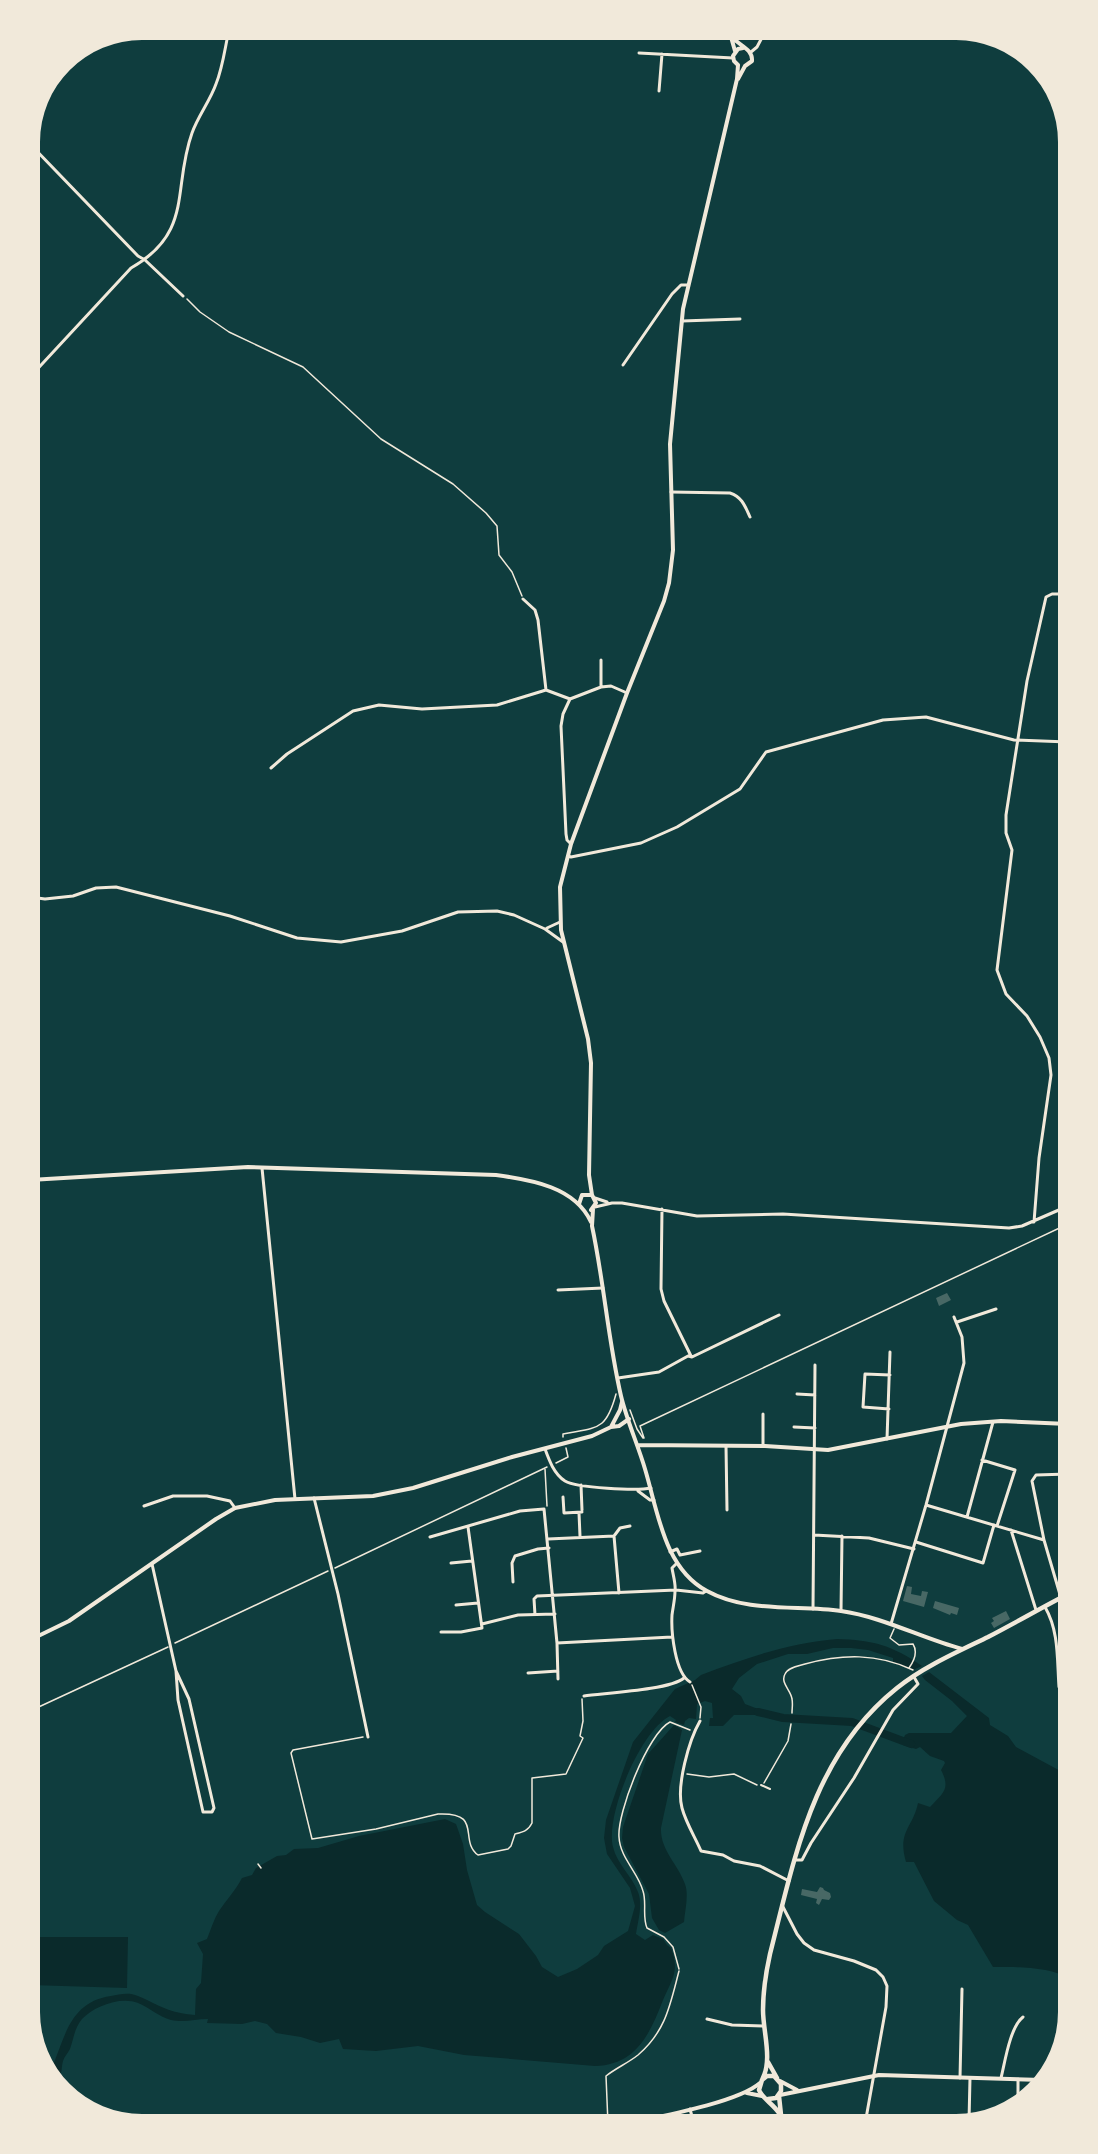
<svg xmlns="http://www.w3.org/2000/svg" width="1098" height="2154" font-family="'Golos Text',sans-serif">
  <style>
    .water { fill: #0a2a2b }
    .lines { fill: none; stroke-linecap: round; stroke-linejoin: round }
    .river { stroke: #0a2a2b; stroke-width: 8 }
    .building { fill: #486865 }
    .path { stroke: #f1e9da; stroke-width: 1.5 }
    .service { stroke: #f1e9da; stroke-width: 1.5 }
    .pedestrian { stroke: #f1e9da; stroke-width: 2 }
    .minor { stroke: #f1e9da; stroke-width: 3 }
    .tertiary { stroke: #f1e9da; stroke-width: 4 }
    .secondary { stroke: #f1e9da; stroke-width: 4 }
    .primary { stroke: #f1e9da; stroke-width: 4.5 }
  </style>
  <rect width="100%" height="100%" fill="#0f3d3e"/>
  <path class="water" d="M837 1639C872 1640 892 1645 922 1666L913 1670 893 1662V1658L868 1650 851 1648H833L807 1654H788L757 1664 739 1678 732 1689 741 1696 745 1704 766 1712V1715H734L723 1726H709L710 1718H713L712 1703 705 1701 697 1704 696 1719 689 1718 685 1721 684 1725 675 1722 676 1720 670 1716C640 1731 605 1816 613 1847 617 1864 632 1876 638 1892 643 1904 638 1921 636 1934L645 1940 653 1935 663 1939 667 1945 671 1948C680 1971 672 1979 663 2000 650 2034 636 2065 595 2066L464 2055 418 2046 376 2051 343 2049 339 2039 320 2043 301 2037 276 2033 267 2024 255 2021 242 2024 207 2023 208 2019C195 2019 185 2023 171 2020 159 2017 150 2008 138 2003 121 1996 94 2006 82 2019 74 2029 74 2038 70 2049 68 2053 64 2057 63 2061 61 2068 63 2072 58 2078L51 2070C65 2038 69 2002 111 1996 120 1994 129 1992 138 1996 161 2006 169 2013 195 2015L196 1989 201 1983 203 1954 197 1943 207 1939C211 1929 214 1919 219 1911 227 1899 236 1890 242 1878L252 1875 256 1868 277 1856 286 1855 294 1849 318 1848 359 1836 445 1819 456 1824 463 1844 467 1870 477 1905 485 1912 519 1934 536 1956 542 1967 558 1977 577 1969 598 1955 604 1946 628 1931 635 1906 630 1888 607 1854 604 1838 606 1820 633 1742 675 1689 695 1680 701 1675C746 1658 789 1643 837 1639Z
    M929 1672 989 1718 990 1725 1008 1736 1016 1747 1066 1774 1063 1780 1068 1783V1979C1053 1966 1013 1967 993 1967L968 1925 957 1920 934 1901 914 1862H906C897 1831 913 1828 918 1803L930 1807C943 1793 951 1789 941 1770L945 1763 944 1761 930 1756 920 1747 916 1749 903 1745 902 1742 905 1735 909 1733H951L967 1716 952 1701 925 1680 922 1676Z
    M674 1725 682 1730 661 1828C660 1850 678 1864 685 1884 689 1895 685 1910 684 1922L665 1933 659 1930 652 1918 649 1894 624 1847 622 1838 623 1827 648 1754Z
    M30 1937H128L127 1988 30 1985Z"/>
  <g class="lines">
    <path class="river" d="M758 1712 783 1718 852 1722 911 1744"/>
  </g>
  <path class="building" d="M947 1293 951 1300 939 1306 936 1298Z
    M907 1586 912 1587 911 1594 921 1596 922 1591 928 1592 924 1607 903 1601Z
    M935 1601 959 1608 957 1615 951 1613 950 1615 933 1608Z
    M1006 1611 1010 1619 994 1628 991 1623 994 1621 992 1618Z
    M820 1887 823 1888 824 1890 830 1893 831 1897 829 1900 822 1899 819 1905 816 1903 817 1899 801 1895 802 1889 817 1892Z"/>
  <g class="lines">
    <path class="path" d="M187 299 200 312 229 332 303 367 381 439 453 484 486 513 497 526 499 555 512 572 522 596
      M630 1410 637 1429 643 1438
      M563 1437V1434C598 1427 606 1431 616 1394
      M644 1438 640 1426 1068 1224
      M556 1463 568 1457 566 1448
      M545 1469 547 1506
      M335 1568 547 1467
      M894 1629 890 1638 899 1645 913 1644C918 1652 914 1661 909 1668
      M175 1643 328 1571
      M692 1685 701 1707 700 1718
      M30 1711 168 1647
      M792 1713C792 1708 793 1704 792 1699 791 1690 780 1683 785 1674 788 1667 799 1666 805 1664 842 1654 877 1653 913 1670
      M363 1737 293 1750 291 1753 312 1839 376 1829 438 1814C484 1812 458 1840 478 1855L508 1849 511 1846 515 1834C523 1832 528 1831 532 1823V1778L566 1774 583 1738 580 1736 583 1721 582 1699
      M687 1774 709 1777 734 1774 757 1785
      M764 1783 788 1741 791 1724
      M258 1864 261 1868
      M679 1969 673 1947 664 1937 647 1928C642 1916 647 1903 643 1891 638 1872 620 1858 619 1837 617 1813 648 1733 670 1722L690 1730"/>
    <path class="service" d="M608 2124 606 2076C616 2068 628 2063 638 2055 666 2031 670 2005 679 1971"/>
    <path class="pedestrian" d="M761 1785 770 1789"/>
    <path class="minor" d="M751 52 757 47 766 30
      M639 53 733 58
      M659 91 662 54
      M30 144 138 256 145 260 183 296
      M682 321 740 319
      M623 365 672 294 681 285H688
      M30 377 131 268C194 232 172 189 192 133 198 116 210 101 216 84 223 67 225 47 229 30
      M671 492 730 493C742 497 745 506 750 517
      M523 599 535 610 538 620 546 690 570 699 601 687 611 686 627 693
      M601 687V660
      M570 699 563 714 561 726 566 834 567 840 571 844
      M271 768 287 754 353 711 379 705 422 709 497 705 546 690
      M568 856 571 857 641 843 677 827 740 789 766 752 883 720 926 717 1014 740 1068 742
      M30 897 45 899 73 896 96 888 116 887 230 916 297 938 341 942 402 931 458 912 497 911 514 915 545 929 563 942
      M547 928 560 922
      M262 1168 295 1499
      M595 1198 607 1202
      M595 1207 612 1203H622L697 1216 783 1214 1009 1228 1022 1226 1068 1206
      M662 1209 661 1289 664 1301 691 1356
      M1034 1222 1039 1158 1051 1075 1049 1058 1040 1037 1027 1016 1006 994 997 970 1012 850 1006 833V815L1027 681 1046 597 1052 594H1068
      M558 1290 603 1288
      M957 1322 996 1309
      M618 1378 659 1372 688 1356 692 1357 779 1315
      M797 1394 815 1395
      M889 1409 863 1407 865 1374 890 1375
      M763 1414V1446
      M794 1427 815 1428
      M887 1439 890 1352
      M726 1446 727 1510
      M545 1449C549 1460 554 1474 565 1481 577 1488 637 1491 651 1488
      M982 1460 1015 1470 997 1526
      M581 1485 582 1510
      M638 1491 650 1500H654
      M563 1497 564 1513 582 1512
      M314 1498 338 1594 368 1737
      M926 1505 1044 1540
      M144 1506 173 1496H207L230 1501 235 1508
      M579 1513 580 1536
      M967 1517 993 1422
      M1011 1530 1036 1610
      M814 1535 869 1538 914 1549
      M614 1536 620 1528 630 1526
      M430 1537 520 1511 544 1509 557 1643 672 1637
      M548 1539 614 1536 619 1593
      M916 1542 983 1563 994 1525
      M670 1552 677 1549 680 1555 700 1551
      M451 1563 472 1561
      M677 1563 672 1568C673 1575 676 1584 675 1591 675 1599 673 1607 672 1615 671 1632 675 1673 690 1682
      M152 1564 176 1671 178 1700 203 1812H212L214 1808 189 1699 176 1671
      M513 1582 512 1563 515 1556 538 1549 549 1548
      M1061 1598 1044 1540 1032 1481 1036 1475 1068 1474
      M456 1605 478 1603
      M1045 1607C1059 1631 1057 1659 1059 1687
      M813 1609 815 1365
      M841 1611 842 1536
      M535 1615 534 1599 537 1596 676 1590 703 1593 706 1591
      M482 1624 518 1615 555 1614
      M891 1624 926 1505 964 1363 962 1337 954 1317
      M441 1632H461L482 1628 468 1527
      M557 1643 558 1679
      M528 1673 558 1671
      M584 1696C605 1693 670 1690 684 1678
      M700 1721C689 1740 676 1786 682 1808 686 1823 695 1837 701 1851L723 1855 734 1861 760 1866 789 1881
      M795 1860H802L811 1843 854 1778 893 1710 918 1684 914 1677
      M782 1905 797 1934 804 1943 814 1950 854 1961 876 1970 883 1977 887 1986 886 2007 865 2124
      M707 2019 732 2025 763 2026
      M960 2078 962 1989
      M1001 2078C1005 2062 1010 2027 1023 2017
      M1018 2079V2100
      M690 2109 694 2124
      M969 2121 970 2078"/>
    <path class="tertiary" d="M611 1427 620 1410 622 1402
      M30 1640 69 1621 216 1519 235 1508 275 1500 373 1496 413 1488 512 1457 592 1436 611 1427 619 1426 629 1419
      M780 2081 797 2090
      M780 2095 879 2075 1042 2080"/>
    <path class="secondary" d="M729 30 735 51
      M733 38C740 46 753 49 752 61L745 66 738 79
      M738 65 734 61 733 56 738 49 743 48
      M30 1180 248 1167 496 1175C532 1180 575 1187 591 1222
      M592 1195 589 1175 591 1063 588 1039 561 930 560 887 571 844 627 693 664 601 669 583 673 550 670 444 683 309 737 79 738 65
      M579 1204 582 1195H592L596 1203 591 1210
      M593 1209 592 1226C604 1282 608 1340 621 1396 627 1421 638 1445 645 1469 658 1512 664 1568 707 1591 747 1613 797 1605 841 1611 883 1617 921 1638 962 1649
      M638 1445 765 1446 828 1450 961 1424 1001 1421 1068 1424
      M747 2093 762 2096
      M625 2124C657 2117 737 2103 760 2083"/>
    <path class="primary" d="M768 2062 777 2078
      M762 2080C773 2060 763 2032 763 2010 763 1991 766 1972 770 1954 795 1856 813 1755 897 1688 923 1667 957 1652 988 1637 1015 1623 1041 1608 1068 1594
      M779 2096 782 2124
      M768 2099 776 2098 781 2091V2084L774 2076H767L762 2080 759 2090C762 2098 773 2104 779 2113"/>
  </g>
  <path d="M0 0H1098V2154H0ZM142 40H956A102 102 0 0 1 1058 142V2012A102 102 0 0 1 956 2114H142A102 102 0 0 1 40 2012V142A102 102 0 0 1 142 40Z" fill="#f1e9da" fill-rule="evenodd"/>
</svg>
